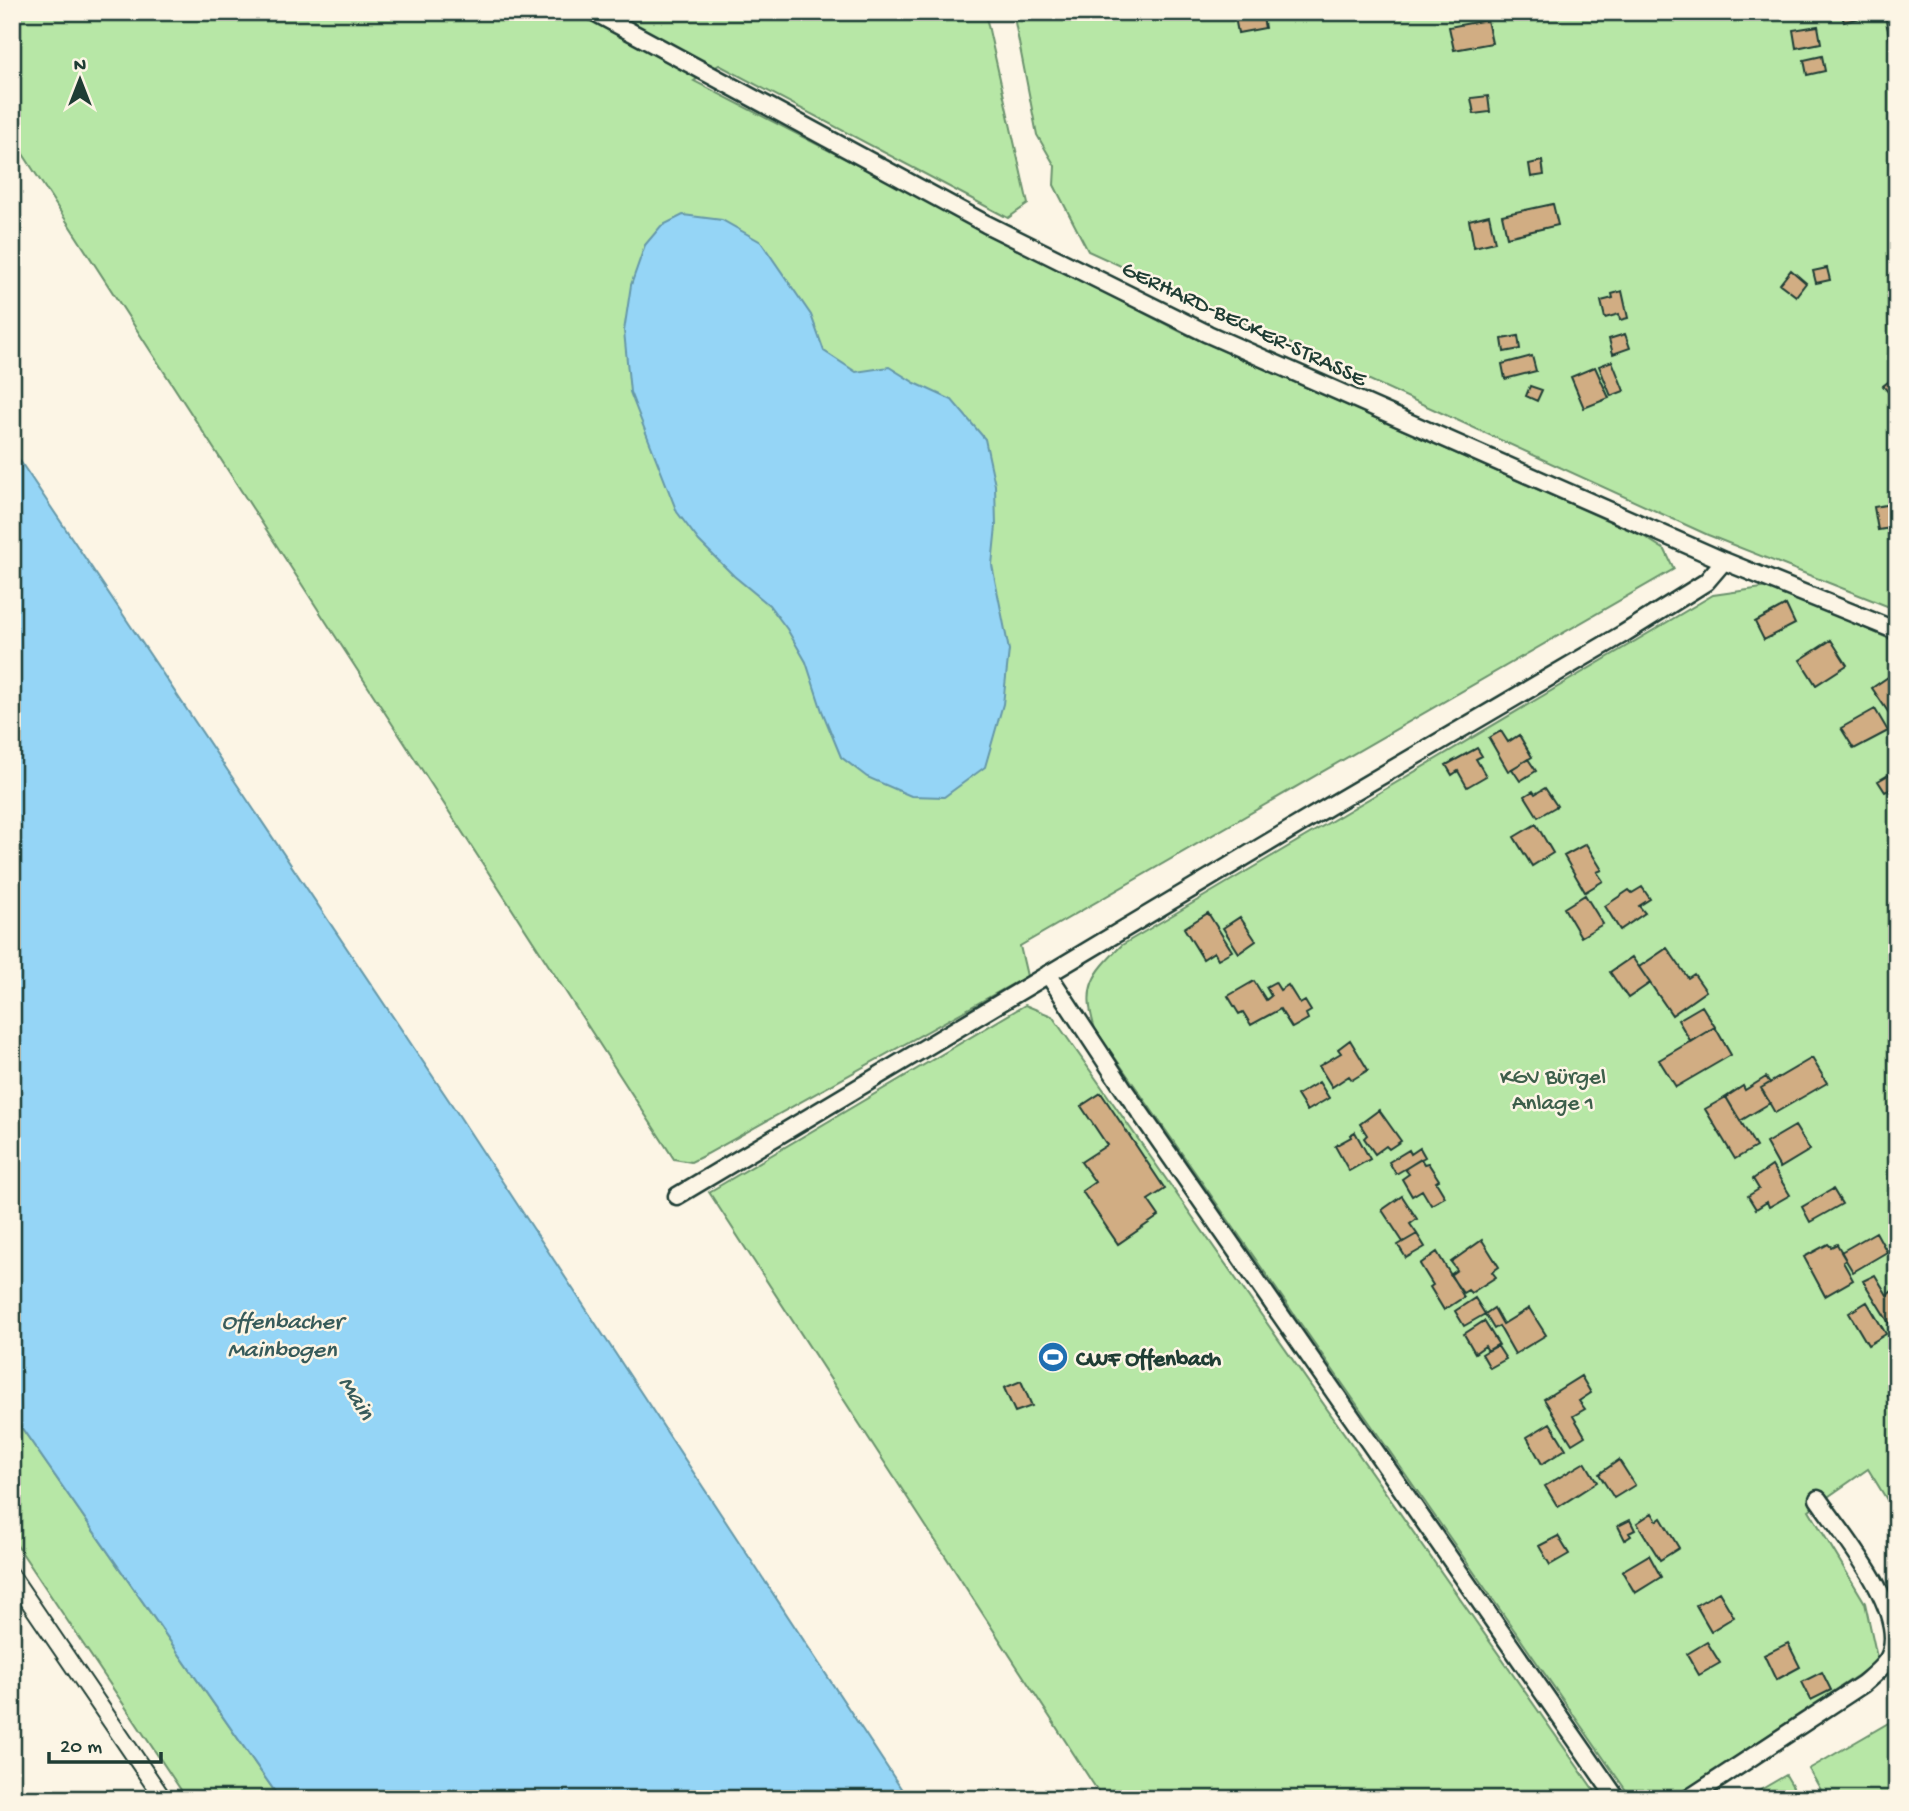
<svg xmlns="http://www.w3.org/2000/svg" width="1909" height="1811" font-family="'Gochi Hand',sans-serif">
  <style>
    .green { fill: #b7e7a6; stroke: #6b926d; stroke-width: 2 }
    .water { fill: #95d5f6; stroke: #6698a8; stroke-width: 2 }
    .building { fill: #d1ad83; stroke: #1f3d34; stroke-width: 2 }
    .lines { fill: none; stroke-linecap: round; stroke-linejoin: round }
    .lane-casing { stroke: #1f3d34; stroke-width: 21 }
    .lane { stroke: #fcf5e5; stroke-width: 16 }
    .tram { stroke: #1f3d34; stroke-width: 2 }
    .labels { text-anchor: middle; stroke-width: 5; stroke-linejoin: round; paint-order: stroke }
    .street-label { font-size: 23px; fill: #1f3d34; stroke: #fcf5e5 }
    .park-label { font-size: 23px; fill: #3d5f4b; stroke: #fcf5e5 }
    .poi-label { font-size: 23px; font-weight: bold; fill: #1f3d34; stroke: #fcf5e5; text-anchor: start }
    .water-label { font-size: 24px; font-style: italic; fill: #375b5b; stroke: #fcf5e5 }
  </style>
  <rect width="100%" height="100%" fill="#fcf5e5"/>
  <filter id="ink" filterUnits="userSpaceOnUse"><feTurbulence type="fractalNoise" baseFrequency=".0143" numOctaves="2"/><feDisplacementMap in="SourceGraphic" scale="14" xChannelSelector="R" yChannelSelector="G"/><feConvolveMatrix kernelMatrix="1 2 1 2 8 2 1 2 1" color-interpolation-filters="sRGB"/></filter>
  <g filter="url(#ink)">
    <path class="green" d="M12 12H985L1028 204 1008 218 719 65 694 81 1181 332 1643 536 1665 550 1674 569 1020 946 1027 976 707 1154 691 1162 674 1159 12 137Z
      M1013 12H1897V610L1708 535 1088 251 1054 185 1055 166 1037 135Z
      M1769 587 1897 642V1516L1868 1469 1809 1510 1865 1603 1878 1662 1672 1799H1632L1095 1029C1082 986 1092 975 1122 945L1713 595Z
      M1025 1005 1052 1016 1600 1799H1103L709 1192Z
      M12 1414 280 1799H187L12 1538Z
      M1897 1718V1799H1826L1809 1769Z
      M1786 1775 1800 1799H1745Z"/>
    <path class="water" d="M683 215 722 220 761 242 811 315 824 351 856 372 889 367 915 383 952 400 985 439 995 485 996 526 992 565 1009 650 1003 704 985 767 944 797 911 796 867 777 841 757 822 711 806 662 787 629 769 605 734 576 699 541 677 512 630 392 624 331 631 285 645 245 661 226Z
      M12 449 452 1105 908 1799H280L12 1414Z"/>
    <path class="building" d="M1234 12H1262L1265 28 1238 33Z
      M1775 12H1792V16L1776 18Z
      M1841 12H1862L1863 13 1859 14 1860 18 1844 22Z
      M1884 12H1897V38L1890 40Z
      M1487 20 1492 43 1454 50 1449 27Z
      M1818 26 1821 43 1796 48 1793 30Z
      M1822 56 1825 71 1807 75 1804 60Z
      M1488 96 1490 112 1474 114 1471 98Z
      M1542 161 1544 175 1531 177 1529 164Z
      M1553 204 1558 225 1507 237 1502 215Z
      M1489 215 1495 242 1474 247 1469 220Z
      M1827 268 1830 280 1816 283 1813 271Z
      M1791 270 1806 283 1796 296 1780 284Z
      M1622 291 1628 318 1620 320 1619 314 1605 318 1601 301 1613 298 1612 294Z
      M1625 334 1630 348 1613 354 1609 339Z
      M1518 336 1520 349 1504 352 1502 339Z
      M1532 356 1536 371 1505 379 1502 364Z
      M1612 361 1624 391 1611 396 1599 366Z
      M1595 367 1609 398 1584 408 1571 377Z
      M1897 375V387L1889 393 1883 386Z
      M1530 386 1542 390 1537 401 1526 396Z
      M1897 387V424L1891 391Z
      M1897 503V527L1878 530 1874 507Z
      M1786 605 1795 624 1764 640 1755 622Z
      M1831 640 1847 665 1816 685 1800 660Z
      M1897 671V712L1891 716 1872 688Z
      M1875 709 1888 731 1854 749 1841 728Z
      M1501 731 1508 742 1519 735 1532 757 1508 771 1489 738Z
      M1477 748 1482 756 1476 759 1486 776 1467 787 1458 771 1452 775 1446 765Z
      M1528 759 1536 771 1520 781 1512 769Z
      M1897 770V803L1889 790 1885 792 1878 781Z
      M1545 788 1557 806 1538 817 1525 796 1533 791 1535 794Z
      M1536 824 1553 853 1532 866 1514 837Z
      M1586 844 1602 870 1597 872 1603 881 1585 892 1564 856Z
      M1642 887 1650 899 1639 906 1645 913 1620 930 1605 906 1629 890 1632 893Z
      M1585 895 1603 924 1581 937 1564 908Z
      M1208 913 1232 951 1218 959 1214 952 1203 959 1184 928Z
      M1240 917 1256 941 1239 953 1223 928Z
      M1667 948 1688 978 1694 974 1706 991 1672 1015 1639 967Z
      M1632 957 1650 983 1628 998 1610 972Z
      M1254 981 1266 1000 1271 996 1266 987 1275 982 1280 990 1288 985 1300 1004 1305 1001 1311 1011 1306 1014 1308 1019 1292 1028 1280 1009 1251 1025 1243 1012 1239 1014 1228 996Z
      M1702 1006 1715 1027 1691 1042 1678 1020Z
      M1715 1027 1731 1055 1676 1087 1659 1060Z
      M1350 1040 1368 1070 1352 1080 1349 1076 1332 1087 1319 1066 1341 1053 1338 1049Z
      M1812 1058 1827 1083 1775 1113 1761 1088Z
      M1766 1077 1770 1083 1761 1088 1770 1103 1740 1121 1726 1097 1743 1086 1745 1090Z
      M1319 1082 1329 1098 1307 1111 1297 1095Z
      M1101 1093 1165 1189 1148 1200 1159 1216 1118 1244 1082 1191 1095 1182 1081 1162 1107 1145 1081 1106Z
      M1726 1097 1756 1147 1735 1159 1705 1109Z
      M1379 1110 1401 1141 1389 1149 1386 1146 1375 1154 1364 1138 1367 1135 1360 1124Z
      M1795 1126 1810 1150 1780 1168 1766 1143Z
      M1355 1132 1370 1159 1349 1171 1335 1146 1351 1137 1350 1135Z
      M1420 1148 1425 1157 1396 1174 1389 1162 1409 1150 1411 1154Z
      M1421 1159 1424 1164 1428 1163 1439 1180 1436 1182 1445 1197 1431 1205 1422 1190 1412 1196 1402 1179 1409 1174 1405 1169Z
      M1772 1166 1790 1195 1769 1207 1767 1202 1756 1209 1748 1196 1759 1189 1753 1179Z
      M1833 1189 1842 1204 1810 1222 1802 1207Z
      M1402 1196 1417 1219 1410 1224 1417 1234 1403 1242 1382 1210Z
      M1876 1232 1887 1252 1853 1272 1841 1252Z
      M1417 1234 1425 1247 1406 1258 1398 1245Z
      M1482 1240 1499 1267 1492 1272 1496 1277 1471 1293 1468 1290 1463 1293 1450 1275 1457 1270 1451 1262Z
      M1828 1244 1831 1247 1837 1244 1846 1260 1843 1262 1853 1280 1825 1296 1804 1257Z
      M1437 1252 1464 1297 1444 1310 1430 1287 1433 1285 1420 1264Z
      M1875 1275 1887 1295 1897 1287V1329L1894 1331 1863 1281Z
      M1475 1298 1485 1314 1464 1326 1455 1311Z
      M1867 1302 1886 1334 1868 1345 1849 1313Z
      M1494 1308 1503 1324 1529 1308 1546 1335 1515 1354 1499 1326 1494 1329 1485 1314Z
      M1484 1321 1499 1345 1488 1351 1485 1346 1475 1353 1464 1334Z
      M1497 1345 1506 1359 1490 1368 1482 1354Z
      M1581 1376 1591 1393 1579 1401 1585 1409 1573 1416 1585 1436 1572 1444 1544 1399Z
      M1021 1381 1032 1406 1015 1412 1004 1388Z
      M1897 1390V1409L1888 1396Z
      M1550 1423 1566 1449 1542 1464 1527 1437Z
      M1619 1460 1635 1485 1614 1498 1599 1474Z
      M1585 1462 1597 1482 1558 1507 1545 1486Z
      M1652 1513 1657 1521 1661 1518 1679 1548 1660 1560 1637 1523Z
      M1630 1520 1635 1530 1629 1533 1631 1536 1625 1540 1618 1526Z
      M1558 1536 1569 1554 1550 1565 1539 1546Z
      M1649 1555 1661 1577 1635 1593 1622 1571Z
      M1719 1592 1734 1617 1711 1631 1696 1605Z
      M1707 1642 1720 1663 1699 1675 1687 1654Z
      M1788 1643 1800 1667 1776 1680 1764 1655Z
      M1822 1672 1831 1690 1811 1700 1802 1682Z"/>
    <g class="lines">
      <g class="lane-casing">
        <path id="lane" d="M594 12 986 224 1208 334 1724 561 1897 631
          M1048 974 1125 1091 1617 1799
          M677 1196 1333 804 1623 634 1706 582 1724 561
          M1688 1799 1863 1684C1873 1675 1887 1665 1891 1652 1905 1607 1842 1534 1818 1499"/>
      </g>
      <use href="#lane" class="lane"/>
      <path class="tram" d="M12 1561 174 1799
        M12 1592 153 1799"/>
    </g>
  </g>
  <defs>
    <g id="stadium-disc" transform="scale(1.575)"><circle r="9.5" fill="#1f6fb2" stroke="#fcf5e5"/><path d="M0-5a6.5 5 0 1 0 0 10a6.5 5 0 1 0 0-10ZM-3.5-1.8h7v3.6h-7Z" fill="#fff"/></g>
  </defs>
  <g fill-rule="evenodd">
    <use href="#stadium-disc" x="1053" y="1357"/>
  </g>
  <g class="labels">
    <g class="street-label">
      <text transform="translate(1245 322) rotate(25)" y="8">GERHARD-BECKER-STRASSE</text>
    </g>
    <g class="park-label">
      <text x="1553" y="1083">KGV Bürgel<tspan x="1553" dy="26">Anlage 1</tspan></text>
    </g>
    <g class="poi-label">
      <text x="1076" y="1365">CWF Offenbach</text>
    </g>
    <g class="water-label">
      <text x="282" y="1328">Offenbacher<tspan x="282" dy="28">Mainbogen</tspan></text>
      <text transform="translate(358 1397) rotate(58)" y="8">Main</text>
    </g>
  </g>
  <rect width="1909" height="1811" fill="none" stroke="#fcf5e5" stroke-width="42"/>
  <rect x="21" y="21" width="1867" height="1769" fill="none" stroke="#1f3d34" stroke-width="2.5" filter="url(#ink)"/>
  <g transform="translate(80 80)" stroke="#fcf5e5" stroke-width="5" paint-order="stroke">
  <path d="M0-5L12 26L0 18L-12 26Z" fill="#1f3d34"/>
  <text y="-10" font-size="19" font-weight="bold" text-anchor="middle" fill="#1f3d34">N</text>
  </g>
  <path d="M49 1752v10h112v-10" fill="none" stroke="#1f3d34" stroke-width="3.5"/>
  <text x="60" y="1752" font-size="21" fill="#1f3d34" stroke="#fcf5e5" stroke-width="5" paint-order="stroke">20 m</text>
</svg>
